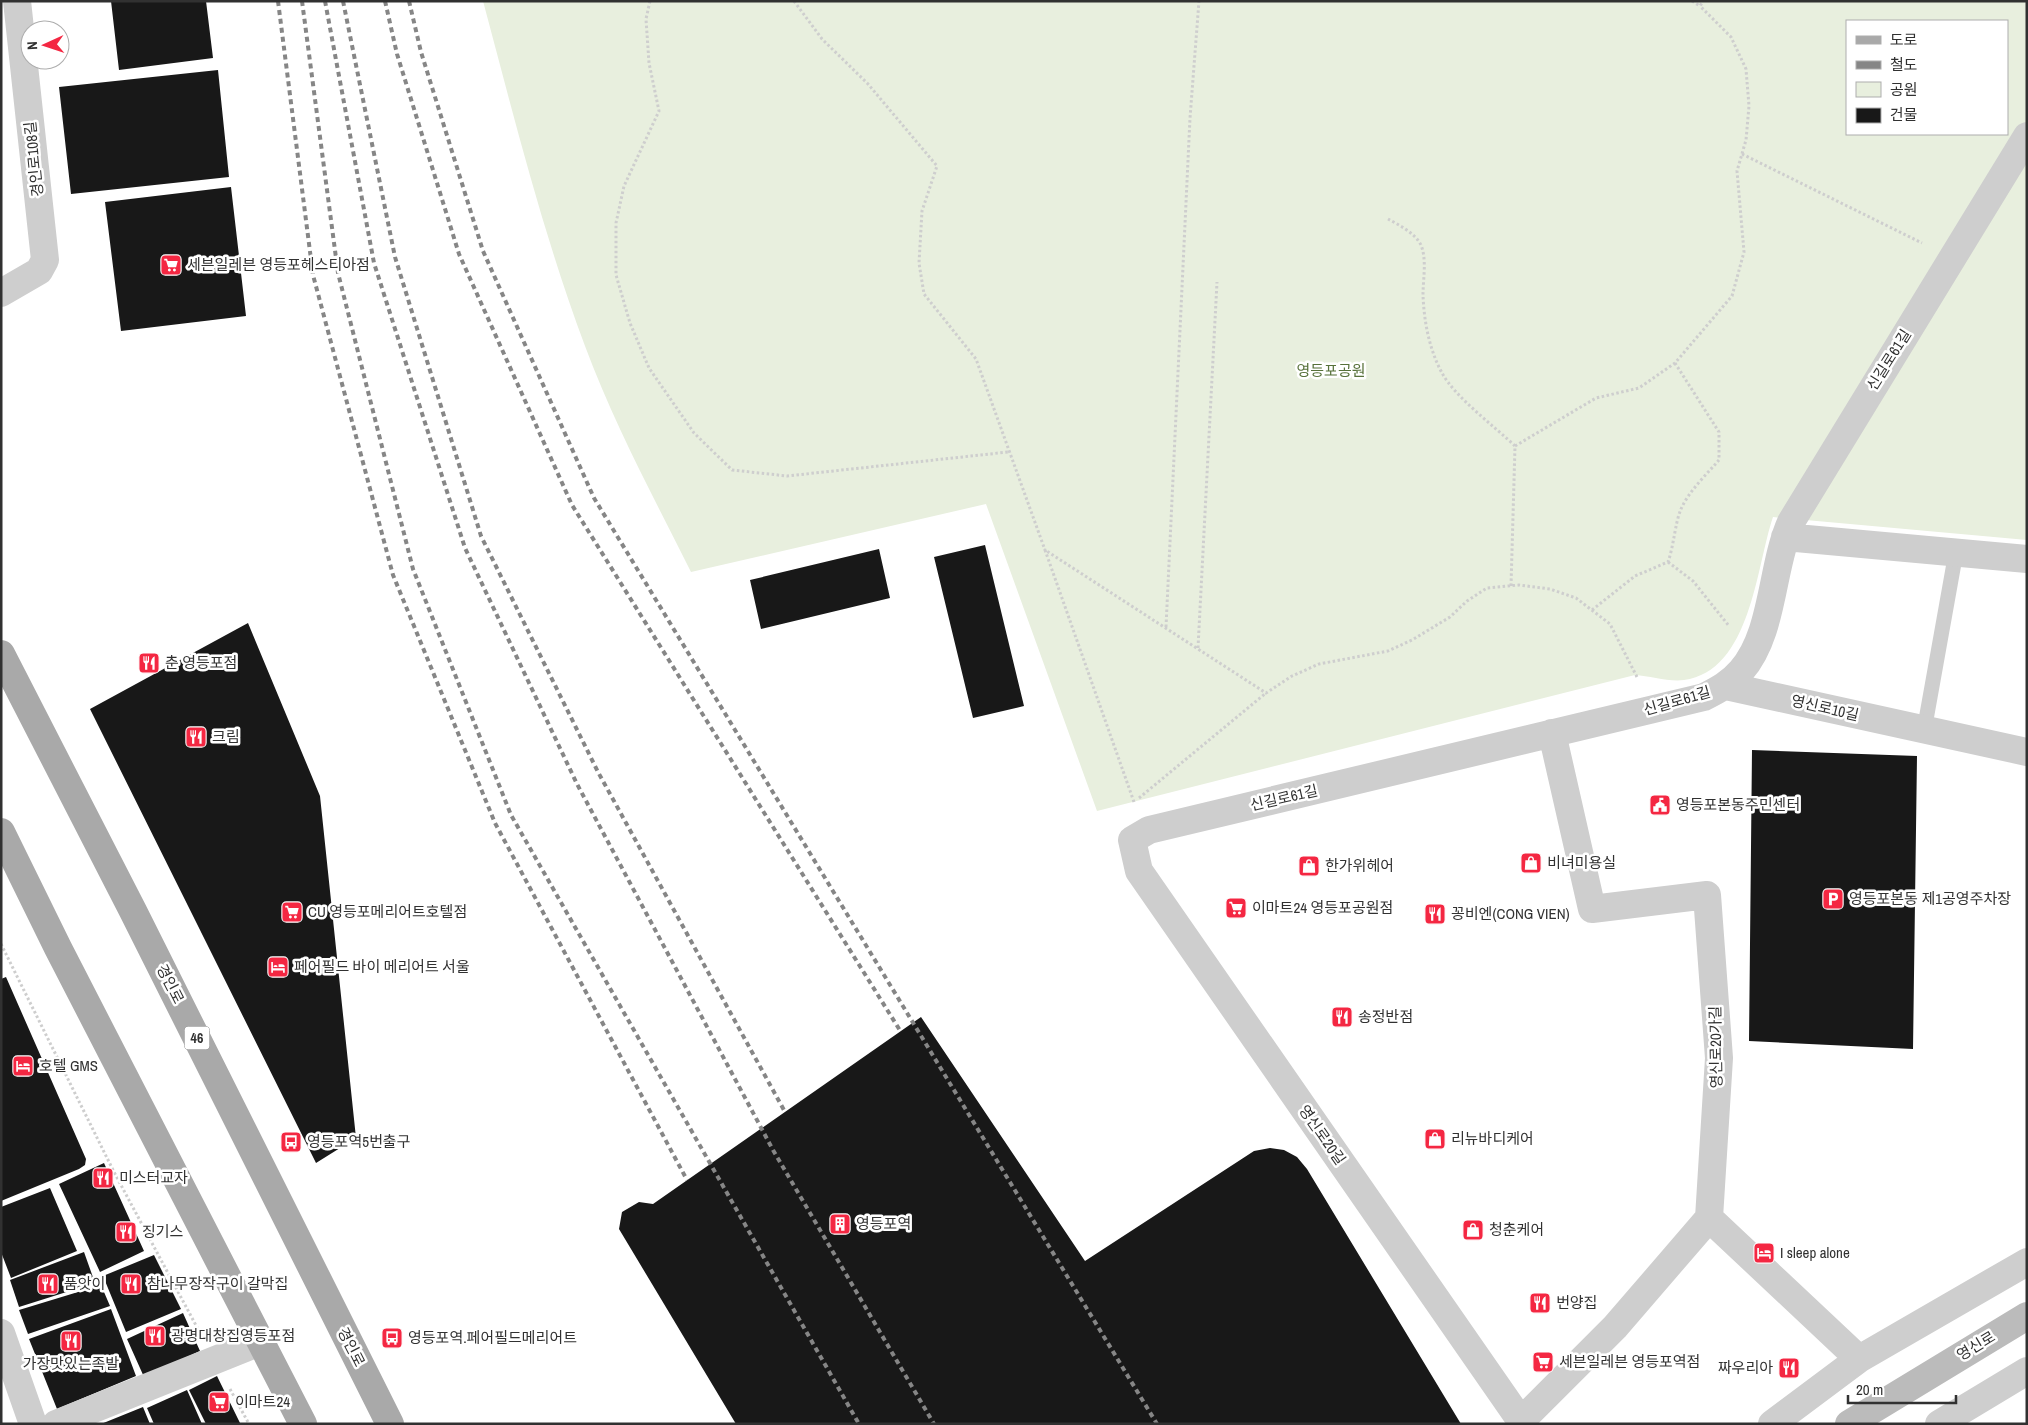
<svg xmlns="http://www.w3.org/2000/svg" width="2028" height="1425" font-family="'Archivo Narrow','Noto Sans KR',sans-serif">
  <style>
    .green { fill: #e8efde; fill-rule: evenodd }
    .building { fill: #181818 }
    .lines { fill: none; stroke-linecap: round; stroke-linejoin: round }
    .path { stroke: #cecece; stroke-width: 3; stroke-dasharray: 2.5 2.5; stroke-linecap: butt }
    .service { stroke: #cecece; stroke-width: 15 }
    .minor { stroke: #cecece; stroke-width: 28 }
    .secondary { stroke: #bbb; stroke-width: 28 }
    .primary { stroke: #a9a9a9; stroke-width: 28 }
    .rail { stroke: #868686; stroke-width: 4; stroke-dasharray: 5 4; stroke-linecap: butt }
    .labels { text-anchor: middle; stroke-width: 5; stroke-linejoin: round; paint-order: stroke }
    .shield { fill: #fff; stroke: #6f6f6f; stroke-width: 1 }
    .shield-label { font-size: 14px; font-weight: bold; fill: #313131 }
    .street-label { font-size: 15px; fill: #313131; stroke: #fff }
    .poi-label { font-size: 15px; fill: #313131; stroke: #fff; text-anchor: start }
    .park-label { font-size: 15px; fill: #57713a; stroke: #fff }
  </style>
  <rect width="100%" height="100%" fill="#fff"/>
  <path class="green" d="M483 1H2027V540L1773 517C1756 567 1751 671 1684 680 1669 682 1650 676 1635 675L1097 811 986 504 691 572C654 498 614 424 585 346 543 234 514 117 483 1ZM1847 21H2007V134H1847Z"/>
  <path class="building" d="M111 1H206L213 58 119 70Z
    M218 70 229 177 71 194 59 87Z
    M231 187 246 316 121 331 105 202Z
    M985 545 1024 706 973 718 934 557Z
    M879 549 890 598 761 629 750 580Z
    M248 623 320 796 356 1138 316 1163 90 709Z
    M1752 750 1917 756 1913 1049 1749 1041Z
    M6 977 86 1159 85 1165 79 1169 1 1201V979Z
    M921 1017 1085 1261 1254 1151 1270 1148 1284 1150 1297 1157 1307 1169 1461 1424H736L619 1229 622 1212 639 1202 653 1204Z
    M104 1163 144 1251 100 1272 59 1184Z
    M50 1188 77 1251 11 1278 1 1252V1207Z
    M84 1252 95 1283 19 1307 10 1280Z
    M154 1255 181 1309 126 1332 103 1276Z
    M101 1285 110 1306 28 1334 19 1310Z
    M111 1309 136 1376 57 1409 29 1339Z
    M183 1313 200 1351 144 1377 127 1339Z
    M217 1376 240 1423 238 1424H206L189 1390Z
    M187 1390 202 1424H154L147 1408Z
    M143 1407 150 1424H101Z"/>
  <g class="lines">
    <path class="path" d="M650 1 646 19 649 63 659 111 624 186 616 223V275L630 323 649 368 694 433 732 470 787 476 1008 452
      M794 1 822 39 868 84 937 166 922 211 919 263 924 294 976 359 1045 550
      M1692 1 1700 6 1703 1
      M1742 154 1922 243
      M1388 219C1399 225 1415 233 1421 245 1427 260 1423 279 1423 295 1424 321 1429 349 1442 373 1455 397 1494 426 1515 446L1511 586
      M1515 446 1596 398 1639 388 1675 363 1732 296 1744 252 1737 171 1746 140 1749 106 1746 69 1731 37 1700 6
      M1668 562 1693 581 1729 626
      M1592 610 1635 576 1668 562C1674 545 1675 523 1681 509 1689 491 1706 475 1719 460V432L1675 363
      M1166 627 1190 118 1199 1
      M1198 648 1217 282
      M1139 798 1266 693
      M1134 802 1045 550 1266 693 1292 676 1319 664 1388 651 1412 640 1450 617 1467 601 1487 588 1519 585 1550 589 1576 598 1610 624 1638 679
      M1 944 114 1172 199 1331
      M230 1389 249 1424"/>
    <path class="service" d="M1924 731 1956 552"/>
    <path class="minor" d="M1 293 39 271 45 260 17 1
      M1785 537 2027 559
      M1726 686 2027 752
      M1709 1218 1859 1359
      M1 1333 33 1424
      M1521 1421 1615 1327 1709 1218 1719 1058 1707 895 1592 909 1552 733
      M56 1424 260 1342
      M1523 1424 1139 871 1132 840 1149 830 1704 697C1718 690 1731 683 1741 671 1774 634 1771 567 1791 522L2027 136
      M1772 1424 1859 1359 2027 1262
      M1939 1424 2027 1371"/>
    <path class="secondary" d="M1849 1424 2027 1316"/>
    <path class="primary" d="M1 654 133 911 390 1424
      M1 832 58 948 303 1424"/>
    <path class="rail" d="M278 1 313 275 393 575 495 823 687 1180
      M302 1 338 273 413 569 511 815 859 1424
      M325 1 374 263 465 548 577 784 773 1150 934 1424
      M343 1 395 257 481 536 598 772 785 1112
      M385 1 397 54 459 254 572 505 901 1032
      M409 1 421 52 483 251 594 498 1157 1424"/>
  </g>
  <defs>
    <g id="supermarket-square" transform="scale(1.125)"><rect x="-9" y="-9" width="18" height="18" rx="4" fill="#f42742" stroke="#fff"/><path d="M-6-5.5h2.5l.6 2H6L4.5 2H-2.5L-4.4-4H-6ZM-1.5 3.2a1.3 1.3 0 1 0 .1 0ZM3 3.2a1.3 1.3 0 1 0 .1 0Z" fill="#fff"/></g>
    <g id="restaurant-square" transform="scale(1.125)"><rect x="-9" y="-9" width="18" height="18" rx="4" fill="#f42742" stroke="#fff"/><path d="M-5-6h1v4h1v-4h1v4h1v-4h1v5L-1.5 .5V6h-2V.5L-5-1ZM5-6V6H3V1.5H1.5Q1.5-4 5-6Z" fill="#fff"/></g>
    <g id="civic-square" transform="scale(1.125)"><rect x="-9" y="-9" width="18" height="18" rx="4" fill="#f42742" stroke="#fff"/><path d="M-.6-6.5H3V-4.5H.6V-3L4-1V1h2V6H-6V1h2V-1L-.6-3ZM-1.2 2.5V6h2.4V2.5Z" fill="#fff"/></g>
    <g id="shop-square" transform="scale(1.125)"><rect x="-9" y="-9" width="18" height="18" rx="4" fill="#f42742" stroke="#fff"/><path d="M-5-2.5h2.3a2.7 3.5 0 0 1 5.4 0H5L5.5 6h-11ZM-1.5-2.5h3a1.5 2.3 0 0 0-3 0Z" fill="#fff"/></g>
    <g id="parking-square" transform="scale(1.125)"><rect x="-9" y="-9" width="18" height="18" rx="4" fill="#f42742" stroke="#fff"/><path d="M-3.5-5.5H1a3.5 3.5 0 0 1 0 7H-1V5.5H-3.5ZM-1-3.4V-.6H.8a1.4 1.4 0 0 0 0-2.8Z" fill="#fff"/></g>
    <g id="hotel-square" transform="scale(1.125)"><rect x="-9" y="-9" width="18" height="18" rx="4" fill="#f42742" stroke="#fff"/><path d="M-6-4.5h1.5V1H6V5H4.5V3h-9V5H-6ZM-4 0a1.8 1.8 0 1 1 3.6 0ZM.5 0V-2.5h3Q6-2.5 6 0Z" fill="#fff"/></g>
    <g id="bus-square" transform="scale(1.125)"><rect x="-9" y="-9" width="18" height="18" rx="4" fill="#f42742" stroke="#fff"/><path d="M-5-6H5V4H4V6H2V4H-2V6H-4V4H-5ZM-3.5-4V0h7V-4ZM-3.5 1.2v1.5H-2V1.2ZM2 1.2v1.5H3.5V1.2Z" fill="#fff"/></g>
    <g id="building-square" transform="scale(1.125)"><rect x="-9" y="-9" width="18" height="18" rx="4" fill="#f42742" stroke="#fff"/><path d="M-4-6H4V6H1V3H-1V6H-4ZM-2.5-4.3h1.7v1.8h-1.7ZM.8-4.3h1.7v1.8H.8ZM-2.5-1h1.7V.8h-1.7ZM.8-1h1.7V.8H.8Z" fill="#fff"/></g>
  </defs>
  <g fill-rule="evenodd">
    <use href="#supermarket-square" x="171" y="265"/>
    <use href="#restaurant-square" x="149" y="663"/>
    <use href="#restaurant-square" x="196" y="737"/>
    <use href="#civic-square" x="1660" y="805"/>
    <use href="#shop-square" x="1531" y="863"/>
    <use href="#shop-square" x="1309" y="866"/>
    <use href="#parking-square" x="1833" y="899"/>
    <use href="#supermarket-square" x="1236" y="908"/>
    <use href="#supermarket-square" x="292" y="912"/>
    <use href="#restaurant-square" x="1435" y="914"/>
    <use href="#hotel-square" x="278" y="967"/>
    <use href="#restaurant-square" x="1342" y="1017"/>
    <use href="#hotel-square" x="23" y="1066"/>
    <use href="#shop-square" x="1435" y="1139"/>
    <use href="#bus-square" x="291" y="1142"/>
    <use href="#restaurant-square" x="103" y="1178"/>
    <use href="#building-square" x="840" y="1224"/>
    <use href="#shop-square" x="1473" y="1230"/>
    <use href="#restaurant-square" x="126" y="1232"/>
    <use href="#hotel-square" x="1764" y="1253"/>
    <use href="#restaurant-square" x="48" y="1284"/>
    <use href="#restaurant-square" x="131" y="1284"/>
    <use href="#restaurant-square" x="1540" y="1303"/>
    <use href="#restaurant-square" x="155" y="1336"/>
    <use href="#bus-square" x="392" y="1338"/>
    <use href="#restaurant-square" x="71" y="1341"/>
    <use href="#supermarket-square" x="1543" y="1362"/>
    <use href="#restaurant-square" x="1789" y="1368"/>
    <use href="#supermarket-square" x="219" y="1402"/>
  </g>
  <g class="labels">
    <rect class="shield" x="184.5" y="1026.5" width="25" height="23" rx="4"/>
    <g class="shield-label">
      <text x="197" y="1043">46</text>
    </g>
    <g class="street-label">
      <text transform="translate(34 159) rotate(-96)" y="5">경인로108길</text>
      <text transform="translate(1889 360) rotate(-58)" y="5">신길로61길</text>
      <text transform="translate(1677 701) rotate(-16)" y="5">신길로61길</text>
      <text transform="translate(1825 708) rotate(13)" y="5">영신로10길</text>
      <text transform="translate(1284 798) rotate(-13)" y="5">신길로61길</text>
      <text transform="translate(170 984) rotate(63)" y="5">경인로</text>
      <text transform="translate(1716 1047) rotate(-91)" y="5">영신로20가길</text>
      <text transform="translate(1322 1135) rotate(55)" y="5">영신로20길</text>
      <text transform="translate(1976 1346) rotate(-31)" y="5">영신로</text>
      <text transform="translate(351 1347) rotate(63)" y="5">경인로</text>
    </g>
    <g class="poi-label">
      <text x="187" y="270">세븐일레븐 영등포헤스티아점</text>
      <text x="165" y="668">춘 영등포점</text>
      <text x="212" y="742">크림</text>
      <text x="1676" y="810">영등포본동주민센터</text>
      <text x="1547" y="868">비녀미용실</text>
      <text x="1325" y="871">한가위헤어</text>
      <text x="1849" y="904">영등포본동 제1공영주차장</text>
      <text x="1252" y="913">이마트24 영등포공원점</text>
      <text x="308" y="917">CU 영등포메리어트호텔점</text>
      <text x="1451" y="919">꽁비엔(CONG VIEN)</text>
      <text x="294" y="972">페어필드 바이 메리어트 서울</text>
      <text x="1358" y="1022">송정반점</text>
      <text x="39" y="1071">호텔 GMS</text>
      <text x="1451" y="1144">리뉴바디케어</text>
      <text x="307" y="1147">영등포역5번출구</text>
      <text x="119" y="1183">미스터교자</text>
      <text x="856" y="1229">영등포역</text>
      <text x="1489" y="1235">청춘케어</text>
      <text x="142" y="1237">징기스</text>
      <text x="1780" y="1258">I sleep alone</text>
      <text x="64" y="1289">품앗이</text>
      <text x="147" y="1289">참나무장작구이 갈막집</text>
      <text x="1556" y="1308">번양집</text>
      <text x="171" y="1341">광명대창집영등포점</text>
      <text x="408" y="1343">영등포역.페어필드메리어트</text>
      <text x="1559" y="1367">세븐일레븐 영등포역점</text>
      <text x="71" y="1369" text-anchor="middle">가장맛있는족발</text>
      <text x="1773" y="1373" text-anchor="end">짜우리아</text>
      <text x="235" y="1407">이마트24</text>
    </g>
    <g class="park-label">
      <text x="1331" y="376">영등포공원</text>
    </g>
  </g>
  <rect width="2028" height="1425" fill="none" stroke="#313131" stroke-width="5"/>
  <rect x="1846" y="20" width="162" height="115" fill="#ffffff" stroke="#adadad"/>
  <rect x="1856" y="36" width="25" height="8" fill="#a9a9a9" stroke="#adadad"/>
  <text x="1890" y="45" font-size="15" fill="#313131">도로</text>
  <rect x="1856" y="61" width="25" height="8" fill="#868686" stroke="#adadad"/>
  <text x="1890" y="70" font-size="15" fill="#313131">철도</text>
  <rect x="1856" y="82" width="25" height="15" fill="#e8efde" stroke="#adadad"/>
  <text x="1890" y="95" font-size="15" fill="#313131">공원</text>
  <rect x="1856" y="108" width="25" height="15" fill="#181818" stroke="#adadad"/>
  <text x="1890" y="120" font-size="15" fill="#313131">건물</text>
  <g transform="translate(45 45) rotate(267)"><circle r="24" fill="#ffffff" stroke="#adadad"/>
  <path d="M0-4L9 19L0 12L-9 19Z" fill="#f42742"/>
  <text y="-8" font-size="14" font-weight="bold" text-anchor="middle" fill="#313131">N</text>
  </g>
  <path d="M1848 1395v8h108v-8" fill="none" stroke="#313131" stroke-width="2.5"/>
  <text x="1856" y="1395" font-size="15" fill="#313131" stroke="#ffffff" stroke-width="4" paint-order="stroke">20 m</text>
</svg>
